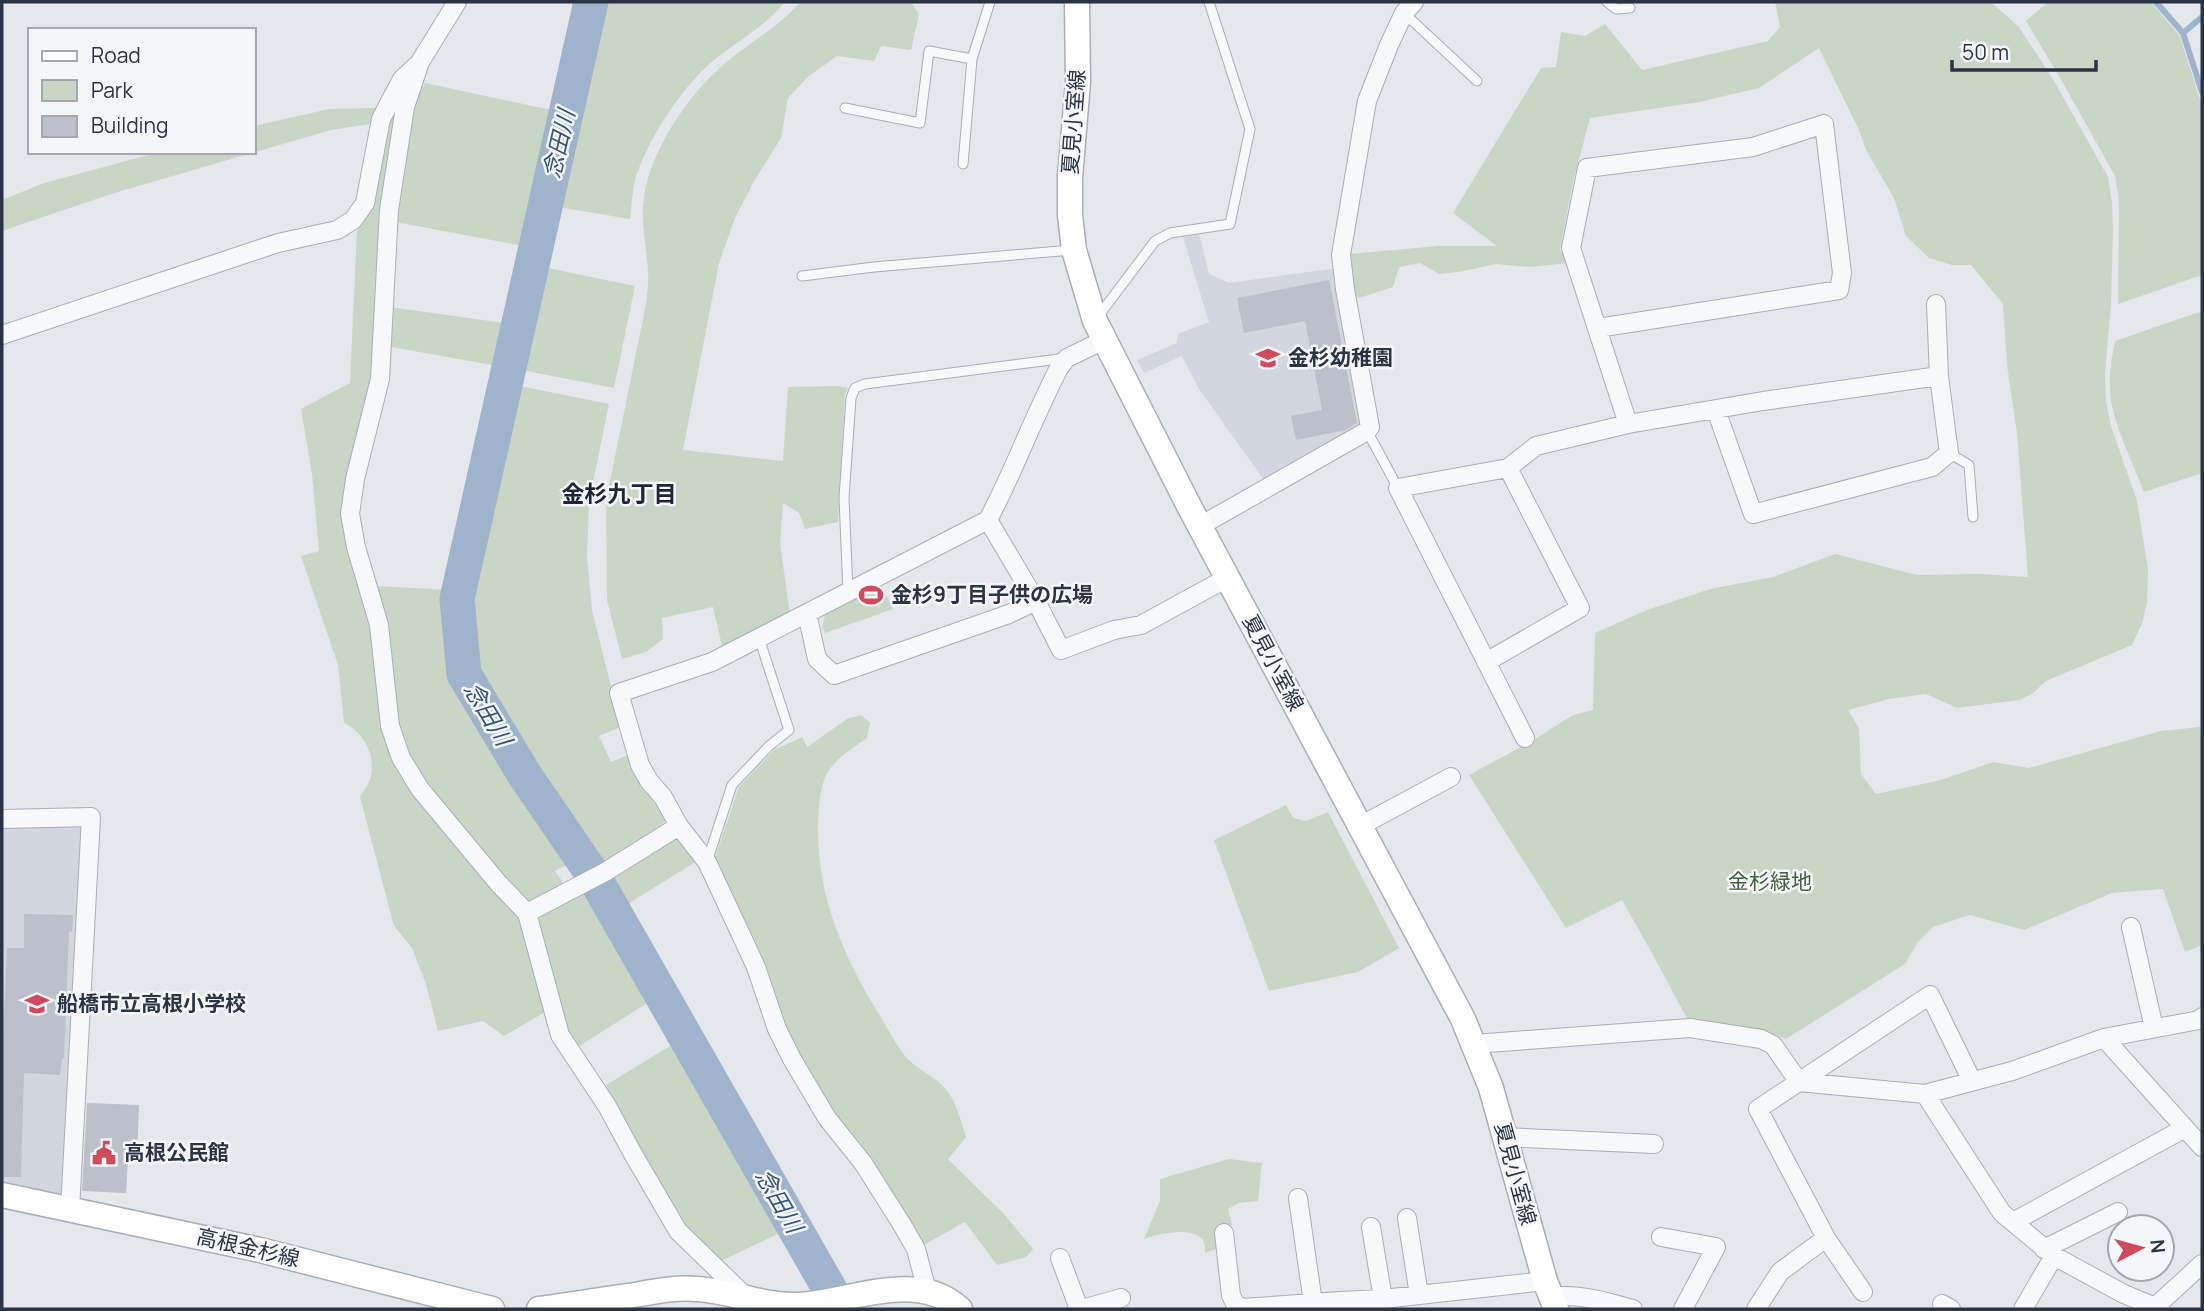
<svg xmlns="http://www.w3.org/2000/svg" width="2204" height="1311" font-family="Manrope,'Noto Sans JP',sans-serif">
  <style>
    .built { fill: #d2d6de }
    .green { fill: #c9d6c5 }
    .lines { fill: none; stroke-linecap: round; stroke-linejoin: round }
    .stream { stroke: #9fb4cc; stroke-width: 6 }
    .river { stroke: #9fb4cc; stroke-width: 35 }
    .building { fill: #bbc0ca }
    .lane-casing { stroke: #a9aeb7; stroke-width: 11 }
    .street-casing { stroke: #a9aeb7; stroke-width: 20 }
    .secondary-casing { stroke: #a9aeb7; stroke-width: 27 }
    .lane { stroke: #f7f8fa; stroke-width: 9 }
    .street { stroke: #f7f8fa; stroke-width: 18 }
    .secondary { stroke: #fff; stroke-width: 24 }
    .labels { text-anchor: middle; stroke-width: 5; stroke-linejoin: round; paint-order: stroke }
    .street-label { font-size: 21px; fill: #2b3445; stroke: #f4f6f9 }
    .poi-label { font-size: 21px; font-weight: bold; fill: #2b3445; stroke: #f4f6f9; text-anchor: start }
    .park-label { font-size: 21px; fill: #3f6138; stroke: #f4f6f9 }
    .water-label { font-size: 23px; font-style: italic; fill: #34527a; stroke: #f4f6f9 }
    .neighbourhood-label { font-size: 23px; font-weight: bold; fill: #1d2536; stroke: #f4f6f9 }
  </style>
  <rect width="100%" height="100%" fill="#e4e7ec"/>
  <path class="built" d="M1199 234 1209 274 1229 283 1337 268 1366 423 1264 480 1199 389 1182 356 1144 373 1137 360 1177 343 1178 334 1209 322 1183 237Z
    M83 825 61 1194 2 1181V826Z"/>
  <path class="green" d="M597 2H785C766 26 737 41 714 60 682 87 653 132 638 171 632 185 632 204 630 219L552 206Z
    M800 2H911L919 14 911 50 881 46 874 61 837 56 809 76 788 98 781 138 753 183 735 218 719 263 683 450 783 461 788 387 837 386 848 388 845 394 838 522 805 529 799 513 783 503 780 543 790 615 723 650 713 607 662 618 663 639 646 652 622 659 607 600 606 501 646 304C647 294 649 282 648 272 647 247 640 222 644 197 650 152 687 96 722 66 747 44 778 28 800 2Z
    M1775 2H1991L2019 27 2053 79 2108 177 2112 202 2113 232 2111 304 2105 373 2106 401 2111 426 2137 501 2148 569 2147 603 2142 623 2132 645 2046 681 2032 694 2019 700 1957 708 1926 694 1889 699 1848 710 1859 728 1861 774 1876 794 1941 780 1993 762 2029 768 2161 731 2200 727 2202 748V945L2185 952 2163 889 2112 893 2024 930 1970 915 1933 927 1918 942 1905 964 1786 1039 1761 1030 1689 1022 1648 946 1622 900 1566 928 1469 775 1532 741 1573 715 1593 710 1595 633 1647 610 1710 589 1773 577 1835 554 1917 575 1979 574 2028 577 2017 433 2007 365 2003 304 1971 265H1952L1929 258 1906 236 1894 198 1866 150 1859 130 1819 48 1759 88 1699 102 1590 118 1573 182 1560 250 1569 263 1530 267 1495 264 1465 271 1439 274 1420 263 1399 267 1393 287 1359 298 1354 294 1348 254 1439 246H1497L1453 213 1541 68 1556 67 1561 32 1585 36 1605 24 1642 70 1768 41 1780 27Z
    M2048 2H2151L2180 36 2202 106V275L2118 304 2119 200 2115 176 2059 76 2026 21Z
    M425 83 561 112 529 247 396 222 412 107Z
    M405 84 377 350 351 479 360 569 398 758 523 916 545 1012 504 1036 483 1021 438 1031 426 984 412 948 394 926 360 797C363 792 367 787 369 782 378 758 365 733 344 723L338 665 301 556 319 551 312 474 301 409 350 383 357 231 366 213 386 119Z
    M377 108 370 124 331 130 111 194 2 231V200L44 183 160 152H254V126L329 109Z
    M538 266 635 286 614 388 516 369Z
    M389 307 511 324 503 367 386 346Z
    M2202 311V473L2144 492C2133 463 2116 431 2111 400 2108 380 2111 360 2115 341Z
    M510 384 609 404 589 502 587 557 592 610 621 727 599 736 611 762 628 755 631 769 666 820 654 836 598 870 532 774 473 676 463 598Z
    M880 582 893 609 825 633 822 627 826 612Z
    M374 586 452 590 461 684 492 731 519 777 579 859 555 871 566 887 530 908 442 805 408 757 395 724Z
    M861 715 870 723 867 738C853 748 831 761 825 778 819 792 819 809 818 825 817 897 844 959 882 1019 889 1031 896 1044 904 1055 914 1067 930 1074 942 1085 956 1099 960 1118 966 1137L948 1159 1003 1213 1033 1249 1026 1257 997 1265 965 1222 922 1246 832 1114 797 1056 714 860 739 787 774 750 802 737 807 747 847 719Z
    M1286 805 1293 818 1306 821 1328 812 1399 948 1358 972 1269 991 1214 840Z
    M681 838 697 861 623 907 605 879 668 841Z
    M590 886 663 993 578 1047 564 1029 534 919Z
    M688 1035 803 1222 721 1261 686 1231 606 1085Z
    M1229 1159 1262 1163 1258 1201 1239 1203 1228 1209 1232 1225 1220 1229 1222 1247 1205 1253C1205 1249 1205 1245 1204 1242 1195 1225 1157 1234 1144 1239L1160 1201V1179Z"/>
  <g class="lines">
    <path class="stream" d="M2156 2 2183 33 2202 92
      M2183 33 2202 17"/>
    <path class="river" d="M591 2 457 599 464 674 524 774 593 875 841 1309"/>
  </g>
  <path class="building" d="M1329 280 1357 423 1345 430 1296 440 1291 416 1322 410 1305 321 1244 333 1237 298Z
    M24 914 73 915 72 932 69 931 64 1059H62L60 1075 24 1073 21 1177H2V1062L7 948H24Z
    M87 1103 139 1105 137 1157H128L126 1193 82 1191Z"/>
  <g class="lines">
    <g class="lane-casing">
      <path id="lane" d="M1607 2 1616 9 1630 8
        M1404 13 1477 81
        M845 108 920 123 929 51 972 59
        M963 164 972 59 990 2
        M802 276 874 267 1072 250
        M1097 318 1155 241 1170 233 1230 224 1250 129 1209 2
        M1367 431 1398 488
        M1949 453 1969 465 1973 517
        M848 592 844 498 851 398 855 388 865 384 1066 358
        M707 862 732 785 769 746 789 730 759 638"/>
    </g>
    <g class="street-casing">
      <path id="street" d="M457 2 420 62 405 107 389 210 380 379 355 479 350 514 356 547 379 625 390 726 401 758 420 789 499 884 527 913 560 1035 607 1106 633 1154 678 1231 746 1297
        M1598 328 1839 290 1842 273 1824 124 1753 147 1587 168 1571 248 1628 424
        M2 335 278 243 337 230 353 220 365 203 381 119 402 79 417 65
        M1716 410 1753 514 1932 467 1949 453 1939 376
        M988 520 1036 601 1061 650 1114 630 1141 625 1227 578
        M1200 526 1367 431 1370 427 1345 289 1341 255 1367 101 1389 45 1404 13 1414 2
        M807 613 817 659 834 675 1009 614 1036 601
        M1486 662 1580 608 1508 468
        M1525 738 1398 488 1508 468 1536 446 1628 424 1763 401 1939 376 1936 304
        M2 819 91 817 70 1210
        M1360 826 1451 777
        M527 913 605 872 679 826
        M2131 927 2154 1028
        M2104 1038 2202 1147
        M1474 1044 1690 1028 1761 1039 1773 1045 1799 1082 1925 1094 2012 1071 2104 1038 2199 1020 2202 1017
        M1925 1094 2002 1213 2054 1256 2124 1294 2160 1309
        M1505 1137 1654 1144
        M1298 1198 1313 1303
        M1407 1218 1419 1295
        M2013 1222 2185 1128
        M1371 1227 1383 1299
        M1224 1233 1231 1295 1235 1304 1243 1308 1340 1301
        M1661 1237 1716 1247 1683 1309
        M2044 1249 2118 1212
        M1060 1258 1079 1309
        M927 1291 916 1249 901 1223 863 1163 827 1118 792 1059 777 1029 756 967 707 862 679 826 663 797 649 781 640 765 619 693 712 662 988 520C1014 471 1033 418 1059 368L1067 358 1104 340
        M1863 1292 1826 1238 1758 1109 1930 995 1972 1081
        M1551 1297C1579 1293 1606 1302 1633 1309
        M1942 1304 1951 1309
        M2155 1307 2202 1264
        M1082 1309 1121 1298
        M1337 1309 1340 1301 1383 1299 1545 1281
        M1756 1309 1780 1272 1826 1238
        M2023 1309 2054 1256"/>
    </g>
    <g class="secondary-casing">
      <path id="secondary" d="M1077 2 1078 82 1070 177V215L1074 250 1095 321 1189 506 1463 1019 1491 1088 1545 1281 1556 1309
        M2 1195 260 1250 492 1309
        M539 1309C569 1305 599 1300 629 1296 652 1292 674 1287 697 1289 731 1291 763 1306 797 1305 849 1303 916 1268 960 1309"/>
    </g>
    <use href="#lane" class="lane"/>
    <use href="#street" class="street"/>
    <use href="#secondary" class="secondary"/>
  </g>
  <defs>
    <g id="school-bare" transform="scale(1.89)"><path d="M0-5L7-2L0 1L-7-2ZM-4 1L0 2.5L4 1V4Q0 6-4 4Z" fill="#d1495b" stroke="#f4f6f9" stroke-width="2.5" paint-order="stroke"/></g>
    <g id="stadium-bare" transform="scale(1.89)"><path d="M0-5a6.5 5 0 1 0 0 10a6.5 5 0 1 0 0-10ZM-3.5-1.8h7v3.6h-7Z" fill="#d1495b" stroke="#f4f6f9" stroke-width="2.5" paint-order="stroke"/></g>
    <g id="civic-bare" transform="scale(1.89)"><path d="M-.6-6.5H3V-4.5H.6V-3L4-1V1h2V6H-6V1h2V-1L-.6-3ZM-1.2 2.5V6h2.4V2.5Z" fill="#d1495b" stroke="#f4f6f9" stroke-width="2.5" paint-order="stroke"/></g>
  </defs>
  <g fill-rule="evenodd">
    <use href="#school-bare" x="1268" y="358"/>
    <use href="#stadium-bare" x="871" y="595"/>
    <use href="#school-bare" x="37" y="1004"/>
    <use href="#civic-bare" x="104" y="1153"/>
  </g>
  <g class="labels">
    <g class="street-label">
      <text transform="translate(1074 122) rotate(-86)" y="7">夏見小室線</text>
      <text transform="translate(1273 663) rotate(62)" y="7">夏見小室線</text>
      <text transform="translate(1515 1174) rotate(75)" y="7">夏見小室線</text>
      <text transform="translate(248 1248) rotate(13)" y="7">高根金杉線</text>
    </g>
    <g class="poi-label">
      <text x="1288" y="365">金杉幼稚園</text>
      <text x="891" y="602">金杉9丁目子供の広場</text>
      <text x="57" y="1011">船橋市立高根小学校</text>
      <text x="124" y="1160">高根公民館</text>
    </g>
    <g class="park-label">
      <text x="1770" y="889">金杉緑地</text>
    </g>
    <g class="water-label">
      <text transform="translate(559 144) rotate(-77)" y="8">念田川</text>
      <text transform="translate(488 714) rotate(59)" y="8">念田川</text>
      <text transform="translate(779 1201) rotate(60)" y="8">念田川</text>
    </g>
    <g class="neighbourhood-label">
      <text x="619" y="502">金杉九丁目</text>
    </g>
  </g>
  <rect width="2204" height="1311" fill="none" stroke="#2b3445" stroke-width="7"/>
  <rect x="28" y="28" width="228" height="126" fill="#f4f6f9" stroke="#a4a8b1" stroke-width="2"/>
  <rect x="42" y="51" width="35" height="10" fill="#ffffff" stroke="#a4a8b1" stroke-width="2"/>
  <text x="91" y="63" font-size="21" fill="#2b3445">Road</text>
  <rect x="42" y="80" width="35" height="21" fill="#c9d6c5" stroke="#a4a8b1" stroke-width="2"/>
  <text x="91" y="98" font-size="21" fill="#2b3445">Park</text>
  <rect x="42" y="116" width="35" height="21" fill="#bbc0ca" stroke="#a4a8b1" stroke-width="2"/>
  <text x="91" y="133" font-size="21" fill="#2b3445">Building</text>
  <g transform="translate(2141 1248) rotate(84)"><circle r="33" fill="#f4f6f9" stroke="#a4a8b1" stroke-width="2"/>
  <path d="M0-5L12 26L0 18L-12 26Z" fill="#d1495b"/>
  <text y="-10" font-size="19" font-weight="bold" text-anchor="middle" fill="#2b3445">N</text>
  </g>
  <path d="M1952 60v10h144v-10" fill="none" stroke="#2b3445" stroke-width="3.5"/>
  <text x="1962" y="60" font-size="21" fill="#2b3445" stroke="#f4f6f9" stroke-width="5" paint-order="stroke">50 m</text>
</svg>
